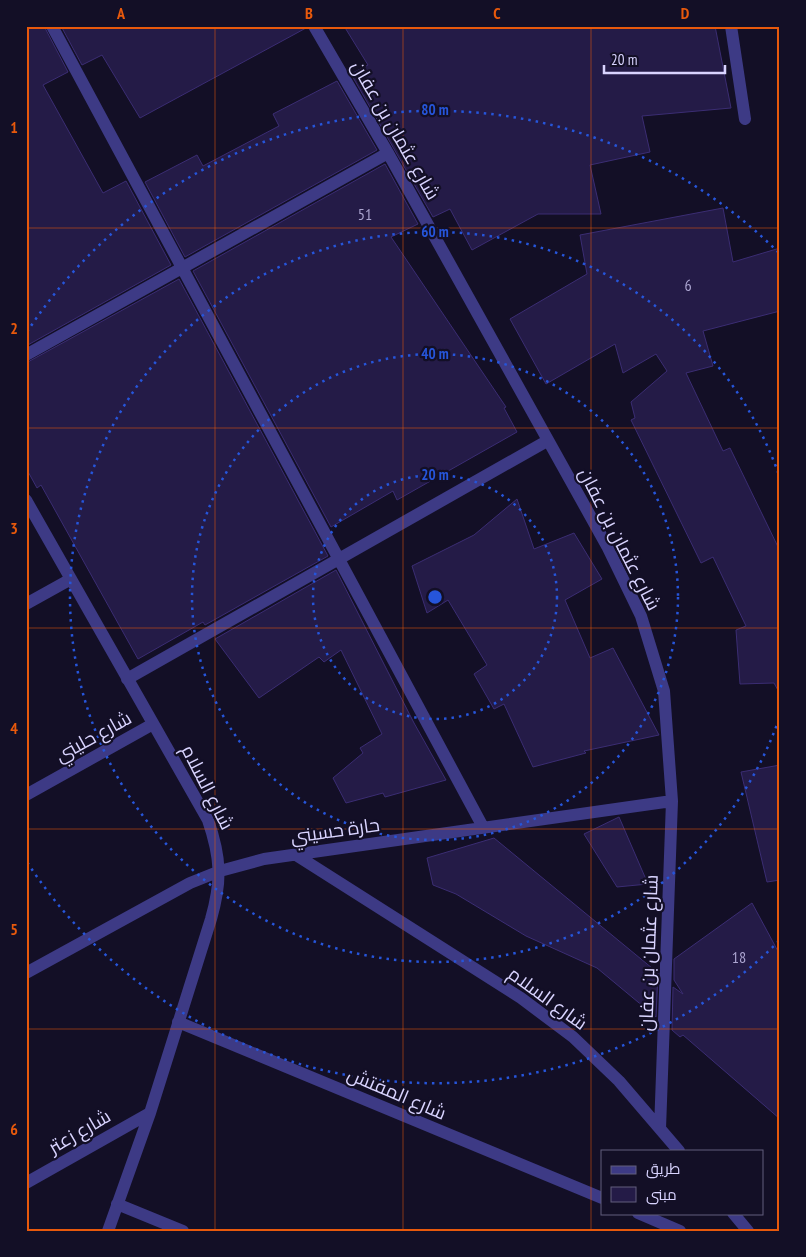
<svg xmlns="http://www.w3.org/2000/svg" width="806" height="1257" font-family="'PT Sans Narrow',Cairo,sans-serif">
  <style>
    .building { fill: #241b47; stroke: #3b2d73 }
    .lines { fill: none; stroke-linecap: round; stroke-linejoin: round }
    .minor { stroke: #3d3a85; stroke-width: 12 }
    .grid { fill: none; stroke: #e8590c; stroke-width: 1; stroke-opacity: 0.55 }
    .ring { fill: none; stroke: #2655da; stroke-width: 2.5; stroke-dasharray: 2.5 5 }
    .labels { text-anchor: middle; stroke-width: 4.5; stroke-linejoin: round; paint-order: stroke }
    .number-label { font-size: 16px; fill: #aca6d1 }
    .street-label { font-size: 19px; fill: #d9d4ff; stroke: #130f26 }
    .centre { fill: #2655da; stroke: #130f26; stroke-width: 2.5 }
    .ring-label { font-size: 15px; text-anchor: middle; font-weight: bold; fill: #2655da; stroke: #130f26; stroke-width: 4.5; stroke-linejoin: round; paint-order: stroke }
    .neatline { fill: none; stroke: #e8590c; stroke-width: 2 }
    .grid-label { font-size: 16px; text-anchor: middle; font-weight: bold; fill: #e8590c }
  </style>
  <rect width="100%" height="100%" fill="#130f26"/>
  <path class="building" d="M26 26H44L68 72 43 85 103 193 126 181 171 265 26 346Z
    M61 26H306V28L140 118 102 55 82 65Z
    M344 26H715L731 108 642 116 650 152 590 165 601 214H538L472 250 450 209 433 217 351 74 368 65Z
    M337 81 377 150 185 257 145 182 197 155 203 166 279 126 273 114Z
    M385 164 418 224 391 237 506 407 504 408 517 432 397 500 393 491 331 527 193 271Z
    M723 208 733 262 780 248V311L703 331 713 366 686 373 723 451 730 448 780 551V694L774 683 740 684 736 630 746 626 713 557 701 563 631 420 635 418 631 402 667 371 656 354 623 373 615 344 546 384 510 319 587 274 580 235Z
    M179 279 328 556 205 625 203 622 138 659 41 485 37 488 26 468V363Z
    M517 499 534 549 574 533 602 579 565 600 590 658 613 648 659 735 584 751 586 753 533 767 504 704 494 709 474 674 487 665 448 600 427 613 412 566 474 535Z
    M336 570 414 723 446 780 385 797 383 793 346 803 333 778 363 753 360 748 382 734 341 650 324 662 319 657 259 698 215 639Z
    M780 765V880L767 882 741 772Z
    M619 817 648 884 617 887 584 834Z
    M494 838 658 973 656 1017 597 968 526 936 456 894 433 885 427 858Z
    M752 903 780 955V1119L683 1035 680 1037 672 1030 673 987 683 994 674 980V959Z"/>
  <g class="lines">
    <path class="minor" d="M52 26 483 827
      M314 26 388 153 607 546 641 616 664 691 672 801 660 1129
      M731 26 745 119
      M26 355 388 153
      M26 500 208 820C221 858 222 881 211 919L150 1113 108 1231
      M26 604 71 579
      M127 679 547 441
      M26 795 153 724
      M296 855 521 998 573 1037 619 1081 679 1151
      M26 973 190 883 220 871 264 859 672 801
      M178 1022 602 1198
      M26 1183 150 1113
      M117 1204 183 1231
      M638 1213 680 1231
      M733 1213 748 1231"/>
  </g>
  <path class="grid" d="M215 26V1231M403 26V1231M591 26V1231M26 228H780M26 428H780M26 628H780M26 829H780M26 1029H780"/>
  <g class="ring">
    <circle cx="435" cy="597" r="122"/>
    <circle cx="435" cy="597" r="243"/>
    <path d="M779 719A365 365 0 1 1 779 475"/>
    <path d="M779 941A487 487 0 0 1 27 862M27 332A487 487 0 0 1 779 253"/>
  </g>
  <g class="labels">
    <g class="number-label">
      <text x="365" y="220">51</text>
      <text x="688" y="291">6</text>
      <text x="739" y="963">18</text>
    </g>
    <g class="street-label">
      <text transform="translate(396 130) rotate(60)" y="7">شارع عثمان بن عفان</text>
      <text transform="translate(620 539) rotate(63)" y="7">شارع عثمان بن عفان</text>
      <text transform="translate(93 736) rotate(-29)" y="7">شارع حليني</text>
      <text transform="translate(208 787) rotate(63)" y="7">شارع السلام</text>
      <text transform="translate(335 830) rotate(-8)" y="7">حارة حسيني</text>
      <text transform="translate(648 953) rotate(-88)" y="7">شارع عثمان بن عفان</text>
      <text transform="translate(548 998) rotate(36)" y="7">شارع السلام</text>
      <text transform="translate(397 1093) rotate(23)" y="7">شارع المفتش</text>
      <text transform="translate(79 1131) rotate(-30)" y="7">شارع زعتر</text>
    </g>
  </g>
  <circle cx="435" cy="597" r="8" class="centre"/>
  <g class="ring-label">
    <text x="435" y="115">80 m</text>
    <text x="435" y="237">60 m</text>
    <text x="435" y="359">40 m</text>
    <text x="435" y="480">20 m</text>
  </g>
  <rect width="806" height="1257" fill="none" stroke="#130f26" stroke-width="55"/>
  <rect x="601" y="1150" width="162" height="65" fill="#130f26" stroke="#625e7d"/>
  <rect x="611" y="1166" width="25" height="8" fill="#3d3a85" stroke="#625e7d"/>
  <text x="646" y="1174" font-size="15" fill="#d9d4ff">طريق</text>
  <rect x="611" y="1187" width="25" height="15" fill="#241b47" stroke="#625e7d"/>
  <text x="646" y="1200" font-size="15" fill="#d9d4ff">مبنى</text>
  <path d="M604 65v8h121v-8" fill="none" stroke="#d9d4ff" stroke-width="2.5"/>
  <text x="611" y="65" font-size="15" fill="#d9d4ff" stroke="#130f26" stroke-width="4" paint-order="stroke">20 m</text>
  <rect x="28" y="28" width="750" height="1202" class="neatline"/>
  <g class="grid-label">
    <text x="121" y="19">A</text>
    <text x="309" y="19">B</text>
    <text x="497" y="19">C</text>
    <text x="685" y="19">D</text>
    <text x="14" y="133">1</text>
    <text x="14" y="334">2</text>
    <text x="14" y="534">3</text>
    <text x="14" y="734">4</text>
    <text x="14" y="935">5</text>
    <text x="14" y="1135">6</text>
  </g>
</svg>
